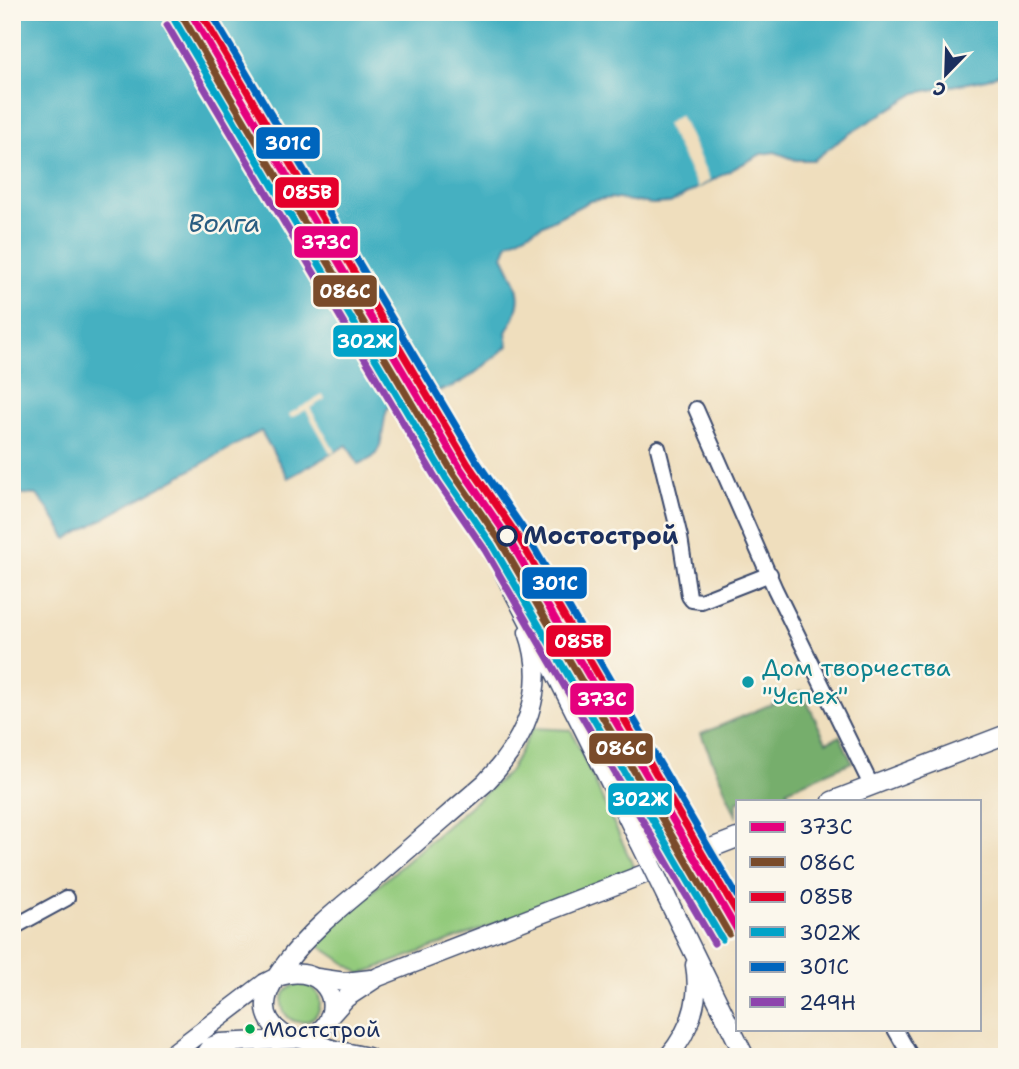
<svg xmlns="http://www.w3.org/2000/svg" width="1019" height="1069" font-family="'Shantell Sans',sans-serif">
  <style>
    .green { fill: #93ca7c; stroke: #577c6d; stroke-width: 2 }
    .forest { fill: #76ae6c; stroke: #486e65; stroke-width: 2 }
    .water { fill: #44b0c1; stroke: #307090; stroke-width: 2 }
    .pier { fill: #efdebd }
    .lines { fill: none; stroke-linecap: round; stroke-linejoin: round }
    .minor-casing { stroke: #3b496c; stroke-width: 18 }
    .major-casing { stroke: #3b496c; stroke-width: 21 }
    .minor { stroke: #fff; stroke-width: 14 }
    .major { stroke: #fff; stroke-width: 18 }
    .major-bridge-casing { stroke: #3b496c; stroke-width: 21; stroke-linecap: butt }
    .major-bridge { stroke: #fff; stroke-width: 18 }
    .rail-1-casing { stroke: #fbf7ec; stroke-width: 12 }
    .rail-2-casing { stroke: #fbf7ec; stroke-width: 12 }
    .rail-3-casing { stroke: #fbf7ec; stroke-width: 12 }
    .rail-4-casing { stroke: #fbf7ec; stroke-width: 12 }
    .rail-5-casing { stroke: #fbf7ec; stroke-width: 12 }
    .rail-6-casing { stroke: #fbf7ec; stroke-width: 12 }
    .rail-1 { stroke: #e5007d; stroke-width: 7 }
    .rail-2 { stroke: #7a4b2a; stroke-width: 7 }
    .rail-3 { stroke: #e4002b; stroke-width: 7 }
    .rail-4 { stroke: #01a3c8; stroke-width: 7 }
    .rail-5 { stroke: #0065bd; stroke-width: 7 }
    .rail-6 { stroke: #8e44ad; stroke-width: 7 }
    .stop-dot { fill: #fbf7ec; stroke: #1b2f5e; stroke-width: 3.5 }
    .culture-dot { fill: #0f9aa8; stroke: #fbf7ec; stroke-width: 2.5 }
    .bus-dot { fill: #00a651; stroke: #fbf7ec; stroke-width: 2.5 }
    .labels { text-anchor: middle; stroke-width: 5; stroke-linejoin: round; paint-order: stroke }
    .bus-label { font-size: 22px; fill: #1b2f5e; stroke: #fbf7ec; text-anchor: start }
    .stop-label { font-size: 24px; font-weight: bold; fill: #1b2f5e; stroke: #fbf7ec; text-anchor: start }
    .culture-label { font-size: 24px; fill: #0d838f; stroke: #fbf7ec; text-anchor: start }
    .water-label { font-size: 26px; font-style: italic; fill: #295c81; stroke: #fbf7ec }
    .line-badge { stroke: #fbf7ec; stroke-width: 2.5 }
    .badge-label { font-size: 19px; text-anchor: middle; font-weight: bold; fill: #fff }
  </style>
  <rect width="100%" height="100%" fill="#fbf7ec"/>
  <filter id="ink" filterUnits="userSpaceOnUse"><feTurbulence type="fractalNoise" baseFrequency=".0143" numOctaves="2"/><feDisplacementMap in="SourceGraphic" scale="14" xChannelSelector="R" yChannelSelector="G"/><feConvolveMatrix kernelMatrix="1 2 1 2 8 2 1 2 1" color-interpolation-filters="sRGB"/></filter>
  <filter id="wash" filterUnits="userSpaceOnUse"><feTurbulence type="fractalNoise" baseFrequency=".00686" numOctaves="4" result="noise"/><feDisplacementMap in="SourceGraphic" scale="28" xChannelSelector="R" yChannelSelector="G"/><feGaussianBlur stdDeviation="1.57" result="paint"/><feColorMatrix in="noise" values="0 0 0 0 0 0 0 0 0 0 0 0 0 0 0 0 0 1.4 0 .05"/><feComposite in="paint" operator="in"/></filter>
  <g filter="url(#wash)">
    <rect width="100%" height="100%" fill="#efdebd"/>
    <path class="green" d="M533 728 571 730 636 872 361 974 314 942 509 772Z
      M282 1003a19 19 0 1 1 38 0a19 19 0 1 1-38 0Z"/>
    <path class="forest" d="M802 691 826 742 840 736 852 762 787 790 791 801H737V818L701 734Z"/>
    <path class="water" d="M12 12H1007V70L987 79 916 93 844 137 814 160H796L775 152 761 154 670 203 652 204 611 198 590 201 508 243 503 256C519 289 527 299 506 332L508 346C490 360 469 382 445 389 426 395 412 387 393 402 379 413 388 442 373 457 370 460 362 462 358 464L347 445 288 478 261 431 67 539 48 509 37 495 12 493Z"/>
    <path class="pier" d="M163 12H195L421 395H411L395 405Z
      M680 115 710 180 698 188 666 124Z
      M323 395 325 399 310 408 335 452 331 454 306 410 291 418 289 414Z"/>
  </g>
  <g filter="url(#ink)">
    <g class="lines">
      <g class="minor-casing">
        <path id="minor" d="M696 409 775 589 871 785
          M658 448 680 537 689 596 692 600 701 601 770 574
          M12 928 67 898
          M895 1029 911 1057"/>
      </g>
      <g class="major-casing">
        <path id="major" d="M181 12 391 367C420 426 456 481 486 539 539 640 590 741 640 843
          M832 801 1007 734
          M666 896 745 1057
          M317 978 345 982 371 979
          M329 1017 346 998 378 977 737 838
          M301 1039 335 1050 368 1057
          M168 1057 265 983C323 950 353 1011 314 1035 294 1048 264 1027 266 1004 267 988 278 974 287 962 311 930 342 906 372 881 409 848 447 816 485 783 524 742 549 690 528 632
          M203 1057 210 1047 220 1043 295 1039
          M668 1057C690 1031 701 999 695 965"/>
      </g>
      <use href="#minor" class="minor"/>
      <use href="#major" class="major"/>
      <g class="major-bridge-casing">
        <path id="major-bridge" d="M640 843 666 896"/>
      </g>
      <use href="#major-bridge" class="major-bridge"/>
      <g class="rail-1-casing">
        <path id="rail-1" d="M190 12 461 469 507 536 737 930"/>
      </g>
      <g class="rail-2-casing">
        <path id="rail-2" d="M182 16 453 473 500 541 729 934"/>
      </g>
      <g class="rail-3-casing">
        <path id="rail-3" d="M200 12 468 464 515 532 737 913"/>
      </g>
      <g class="rail-4-casing">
        <path id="rail-4" d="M175 21 446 478 492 545 722 939"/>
      </g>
      <g class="rail-5-casing">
        <path id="rail-5" d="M210 12 476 460 522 527 737 896"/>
      </g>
      <g class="rail-6-casing">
        <path id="rail-6" d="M167 25 438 482 485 550 714 943"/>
      </g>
      <use href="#rail-1" class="rail-1"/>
      <use href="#rail-2" class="rail-2"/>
      <use href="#rail-3" class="rail-3"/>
      <use href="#rail-4" class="rail-4"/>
      <use href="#rail-5" class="rail-5"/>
      <use href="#rail-6" class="rail-6"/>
    </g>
  </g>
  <circle class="stop-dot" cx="507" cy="536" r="9"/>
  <circle class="culture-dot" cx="748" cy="682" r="7"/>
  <circle class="bus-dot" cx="250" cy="1029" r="6"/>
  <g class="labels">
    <g class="bus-label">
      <text x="263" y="1037">Мостстрой</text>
    </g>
    <g class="stop-label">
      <text x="523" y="544">Мостострой</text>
    </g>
    <g class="culture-label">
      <text x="762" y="676">Дом творчества<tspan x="762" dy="28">"Успех"</tspan></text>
    </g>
    <g class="water-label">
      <text x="224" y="232">Волга</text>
    </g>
  </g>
  <g class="line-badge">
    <rect x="255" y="126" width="66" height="34" rx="7" fill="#0065bd"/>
    <rect x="274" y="176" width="66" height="33" rx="7" fill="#e4002b"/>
    <rect x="293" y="225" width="66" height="34" rx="7" fill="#e5007d"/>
    <rect x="312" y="274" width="66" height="34" rx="7" fill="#7a4b2a"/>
    <rect x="332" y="324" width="66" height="34" rx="7" fill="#01a3c8"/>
    <rect x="521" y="566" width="67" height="34" rx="7" fill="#0065bd"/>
    <rect x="545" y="624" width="67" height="34" rx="7" fill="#e4002b"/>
    <rect x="569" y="682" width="66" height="34" rx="7" fill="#e5007d"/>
    <rect x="588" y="732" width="66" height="33" rx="7" fill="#7a4b2a"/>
    <rect x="607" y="782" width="66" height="34" rx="7" fill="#01a3c8"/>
  </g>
  <g class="badge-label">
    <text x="288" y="150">301С</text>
    <text x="307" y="199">085В</text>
    <text x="326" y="249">373C</text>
    <text x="345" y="298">086С</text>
    <text x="365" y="348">302Ж</text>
    <text x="555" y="590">301С</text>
    <text x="579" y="648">085В</text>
    <text x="602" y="706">373C</text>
    <text x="621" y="755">086С</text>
    <text x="640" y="806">302Ж</text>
  </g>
  <rect width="1019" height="1069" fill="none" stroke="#fbf7ec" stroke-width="42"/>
  <rect x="736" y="800" width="245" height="231" fill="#fbf7ec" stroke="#a1a7b3" stroke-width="2"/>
  <rect x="750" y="822" width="35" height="10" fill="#e5007d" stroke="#a1a7b3" stroke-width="2"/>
  <text x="799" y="834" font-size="21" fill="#1b2f5e">373C</text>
  <rect x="750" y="857" width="35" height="10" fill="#7a4b2a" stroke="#a1a7b3" stroke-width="2"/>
  <text x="799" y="870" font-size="21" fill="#1b2f5e">086С</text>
  <rect x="750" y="892" width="35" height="10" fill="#e4002b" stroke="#a1a7b3" stroke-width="2"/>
  <text x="799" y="904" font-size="21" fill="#1b2f5e">085В</text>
  <rect x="750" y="927" width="35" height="10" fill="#01a3c8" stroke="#a1a7b3" stroke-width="2"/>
  <text x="799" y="940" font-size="21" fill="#1b2f5e">302Ж</text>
  <rect x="750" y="962" width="35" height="10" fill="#0065bd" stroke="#a1a7b3" stroke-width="2"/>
  <text x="799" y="974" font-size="21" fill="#1b2f5e">301С</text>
  <rect x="750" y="997" width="35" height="10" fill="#8e44ad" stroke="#a1a7b3" stroke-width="2"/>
  <text x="799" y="1010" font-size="21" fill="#1b2f5e">249Н</text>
  <g transform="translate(946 74) rotate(203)" stroke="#fbf7ec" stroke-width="5" paint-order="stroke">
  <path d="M0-5L12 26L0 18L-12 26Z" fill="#1b2f5e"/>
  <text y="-10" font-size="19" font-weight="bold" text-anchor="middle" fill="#1b2f5e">С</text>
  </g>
</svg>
